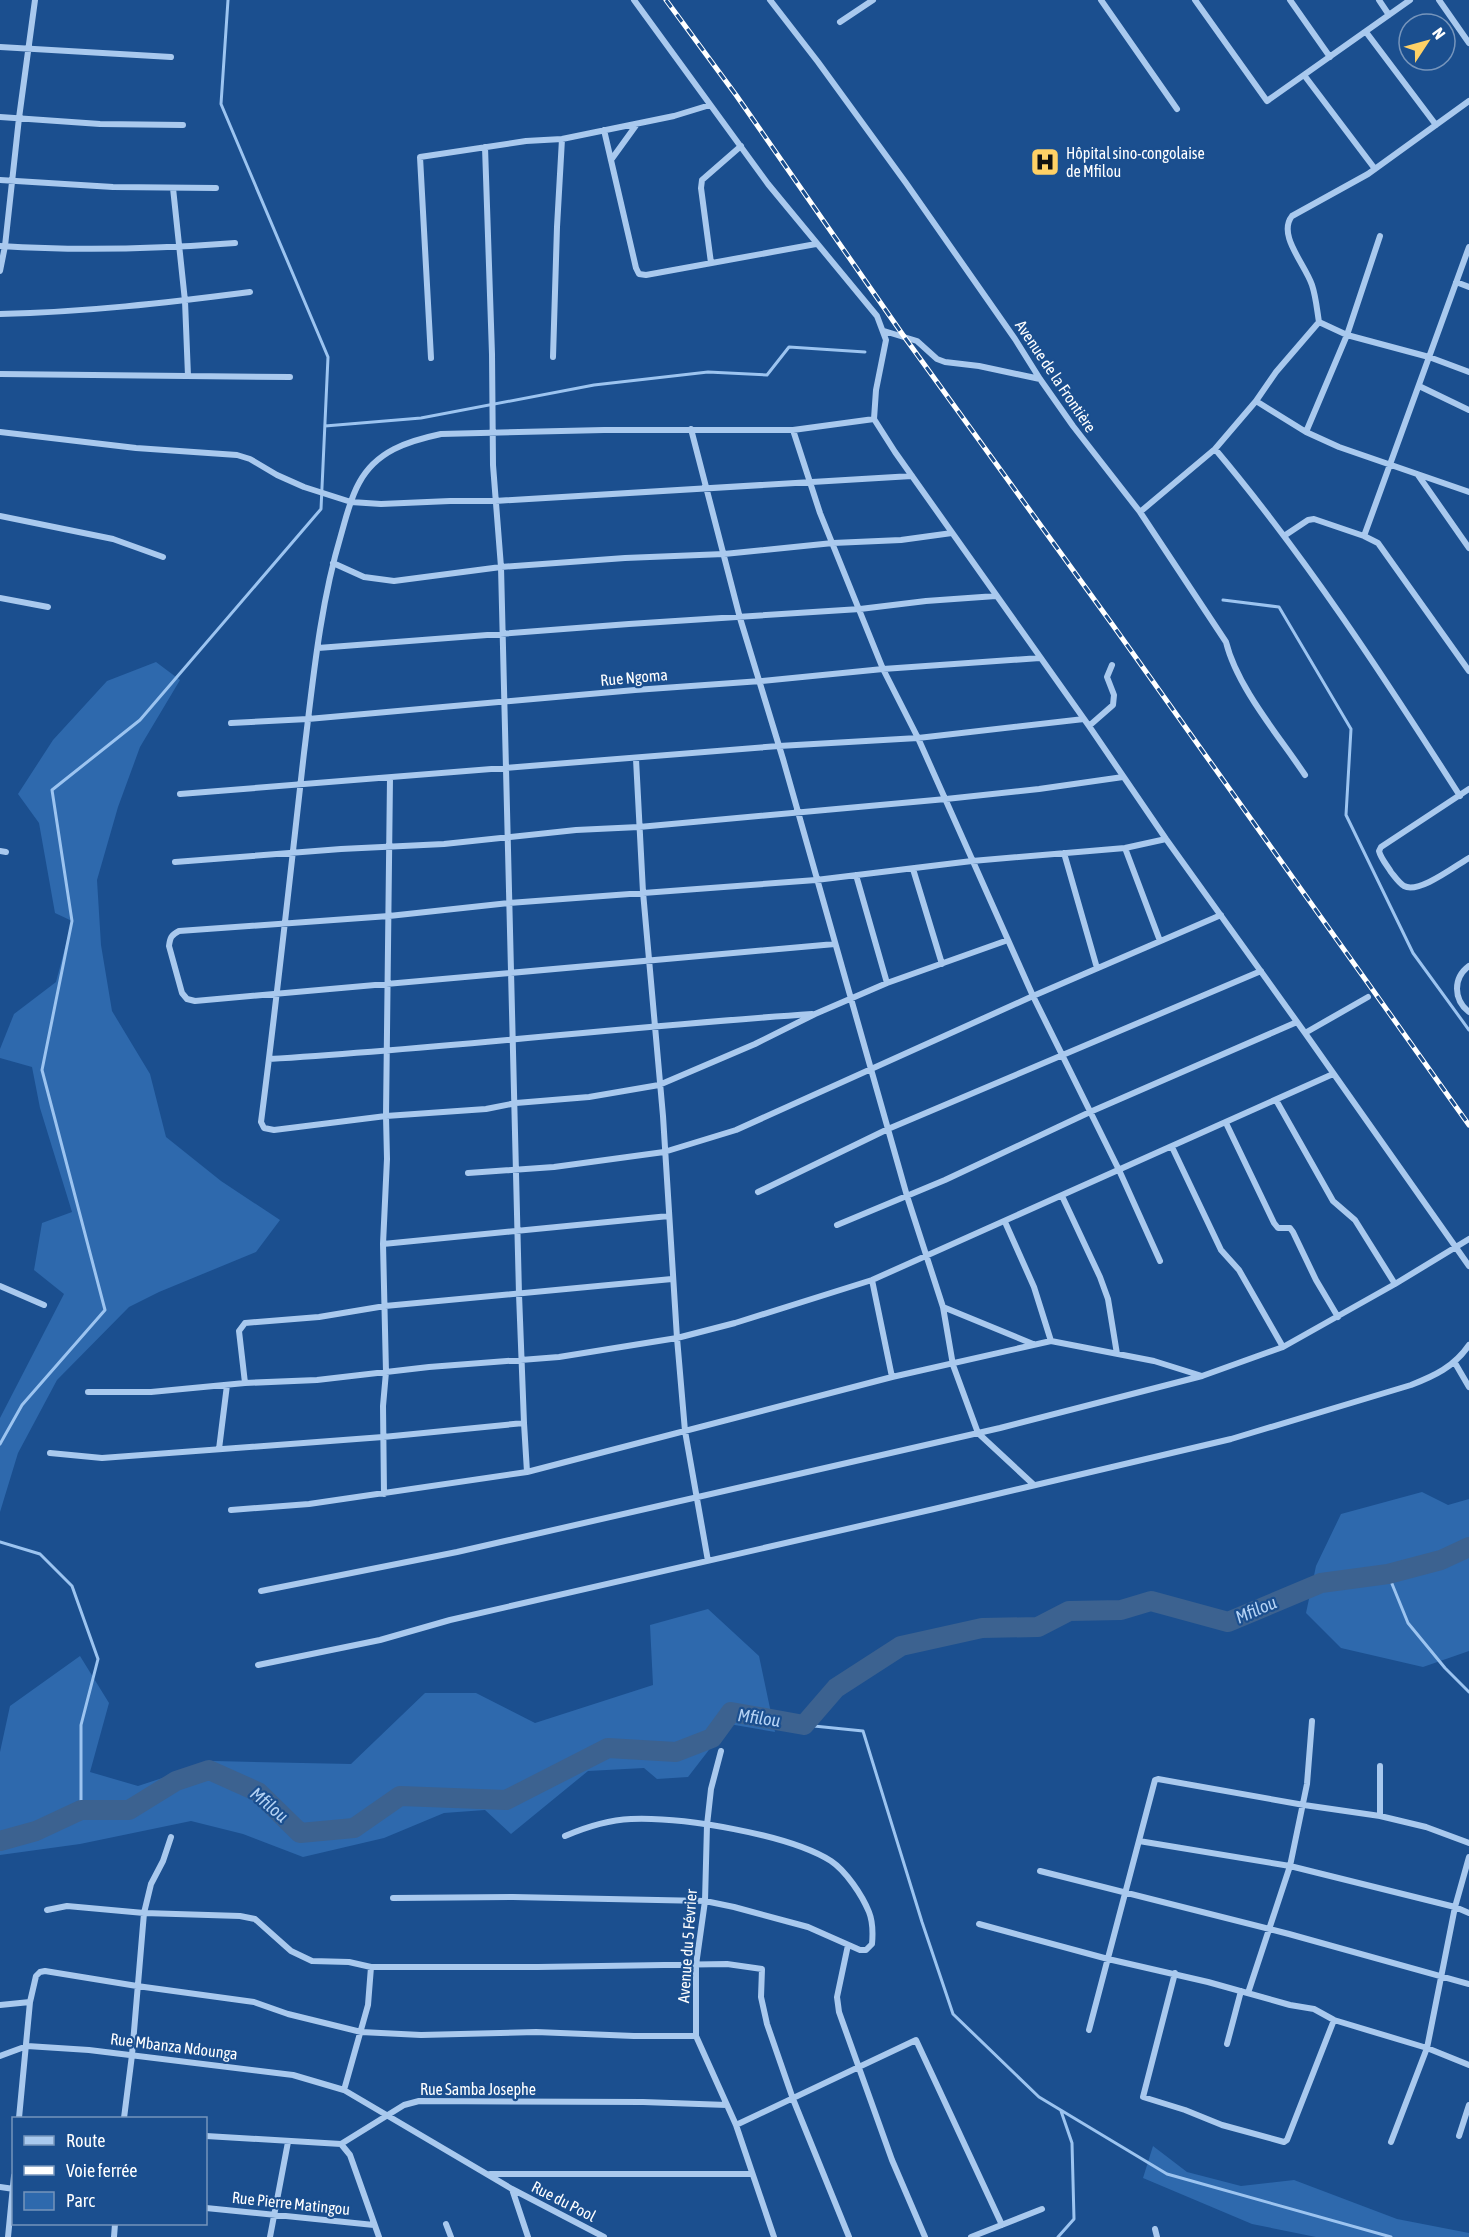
<svg xmlns="http://www.w3.org/2000/svg" width="1469" height="2237" font-family="'Asap Condensed',sans-serif">
  <style>
    .green { fill: #2e69ad }
    .lines { fill: none; stroke-linecap: round; stroke-linejoin: round }
    .stream { stroke: #9cc4f0; stroke-width: 3 }
    .river { stroke: #3c6290; stroke-width: 20 }
    .street { stroke: #a9c9ee; stroke-width: 6 }
    .rail-casing { stroke: #fff; stroke-width: 5 }
    .rail { stroke: #1b4f8f; stroke-width: 3; stroke-dasharray: 9; stroke-linecap: butt }
    .labels { text-anchor: middle; stroke-width: 4.5; stroke-linejoin: round; paint-order: stroke }
    .poi-label { font-size: 16px; fill: #fff; stroke: #1b4f8f; text-anchor: start }
    .street-label { font-size: 16px; fill: #fff; stroke: #1b4f8f }
    .water-label { font-size: 18px; font-style: italic; fill: #b5d3f5; stroke: #1b4f8f }
  </style>
  <rect width="100%" height="100%" fill="#1b4f8f"/>
  <path class="green" d="M156 662 180 680 140 747 118 807 97 880 101 945 112 1011 150 1074 166 1137 221 1181 280 1220 256 1252 159 1292 129 1307 57 1380 18 1453 0 1512V1418L64 1294 34 1270 42 1223 72 1212 40 1108 32 1067 0 1058V1049L14 1014 56 982 72 921 55 913 39 823 18 794 53 740 107 681Z
    M1422 1492 1448 1505 1469 1499V1651L1423 1667 1341 1648 1306 1613 1316 1566 1341 1514Z
    M708 1609 759 1656 775 1732 729 1724 688 1777 657 1779 644 1768 588 1771 511 1834 485 1810 444 1813 384 1838 303 1857 243 1834 191 1821 80 1844 0 1855V1752L10 1706 80 1656 109 1703 90 1772 138 1786 214 1761 351 1764 425 1693H476L535 1723 653 1685 650 1625Z
    M1153 2146 1187 2172 1241 2186 1294 2180 1397 2219 1469 2233V2237H1316L1252 2224 1143 2178Z"/>
  <g class="lines">
    <path class="stream" d="M325 426 421 418 594 385 708 372 767 375 789 347 865 352
      M1223 600 1279 607 1351 729 1346 815 1413 953 1469 1030
      M0 1444 22 1405 105 1310 42 1070 72 921 52 790 140 720 321 509 328 357 221 104 228 0
      M0 1542 40 1554 72 1586 98 1659 81 1725V1810
      M1388 1574 1408 1623 1445 1668 1469 1692
      M804 1725 863 1731 922 1922 953 2014 1039 2097 1167 2174 1391 2237
      M1058 2237 1074 2219 1072 2143 1061 2111"/>
    <path class="river" d="M0 1841 36 1831 81 1810H129L176 1781 209 1770 258 1792 300 1833 354 1828 400 1796 506 1800 608 1748 676 1752 712 1738 731 1712 804 1725 836 1688 901 1646 982 1628 1038 1627 1069 1611 1121 1610 1151 1601 1228 1622 1321 1583 1388 1574 1441 1560 1469 1547"/>
    <path class="street" d="M634 0 768 184 877 316 886 340 876 390 874 419 895 452 1089 726 1166 839 1305 1033 1469 1266
      M770 0 818 62 906 183 1015 339 1040 379 1073 426 1140 512 1226 642C1237 687 1279 736 1305 775
      M1101 0 1177 109
      M1195 0 1267 101 1410 0
      M1290 0 1330 57
      M1379 0 1389 15
      M1439 0 1469 43
      M840 22 873 0
      M1366 32 1436 125
      M0 47 171 57
      M1304 75 1375 169
      M0 117 100 124 183 125
      M604 130 636 268 639 274 646 275 816 244
      M485 147 492 354 493 465 501 567 519 1294 524 1423 527 1472
      M611 160 637 124
      M0 180 113 187 216 188
      M173 188 185 301 188 376
      M0 246C78 251 157 249 235 243
      M711 263 701 188 702 180 741 146
      M0 271 5 246 19 118 35 0
      M1456 282 1469 287
      M0 314C86 312 165 303 250 292
      M1319 322 1347 335 1429 357 1469 372
      M884 331 917 341 937 359 945 362 979 366 1040 379
      M553 357 557 227 562 139
      M431 358 420 157 526 141 562 139 674 116 710 105
      M0 374 290 377
      M1419 386 1469 410
      M1256 401 1306 432 1339 447 1469 492
      M874 419 793 430H604L441 434C408 441 376 451 359 483 350 499 346 518 341 535 320 605 313 680 304 753 290 876 277 999 261 1122L264 1128 274 1130 386 1116 486 1109 516 1103 589 1097 659 1085 755 1044 815 1014 887 983 1008 940
      M691 429 740 618 783 759 907 1196 943 1307 953 1365 978 1433 1034 1485
      M793 430 820 513 883 669 918 738 1033 996 1119 1170 1160 1261
      M0 432 136 448 237 455 250 459 277 475 304 487 351 502 381 504 450 501H495L912 476
      M1306 432 1347 335 1380 236
      M1215 449C1306 557 1384 677 1460 796
      M1418 475 1469 548
      M1140 512 1215 449 1256 401 1276 372 1319 322C1317 310 1316 297 1312 285 1305 264 1277 235 1292 216L1368 174 1469 101
      M0 516 113 539 163 557
      M1284 536 1308 520 1314 519 1364 536 1378 543 1469 671
      M1364 536 1469 247
      M333 563 364 577 394 581 501 567 625 558 724 554 833 543 901 540 952 533
      M0 598 48 607
      M318 648 629 624 860 609 926 601 996 596
      M231 723 308 719 635 690 761 681 883 669 1040 658
      M1089 726 1113 705 1114 695 1107 677 1112 665
      M636 759 643 892 663 1116 677 1338 685 1431 708 1561
      M1469 789 1381 847 1379 851C1381 859 1387 865 1391 872 1395 877 1399 883 1404 886 1419 894 1455 866 1469 858
      M180 794 779 746 918 738 1084 719
      M1125 848 1160 941
      M0 851 6 852
      M1064 853 1097 968
      M175 862 341 849 444 844 576 830 639 827 946 799 1039 789 1123 777
      M913 869 942 964
      M856 875 887 983
      M835 944 195 1001 187 999 182 993 169 946C170 938 171 935 179 931L389 916 509 903 816 880 972 861 1125 848 1166 839
      M1469 966C1453 978 1453 999 1469 1012
      M1305 1033 1368 997
      M269 1059C451 1048 631 1026 812 1014
      M1276 1100 1333 1201 1355 1220 1395 1284
      M1226 1123 1274 1223 1278 1228H1290L1293 1232 1316 1280 1338 1317
      M1172 1147 1221 1250 1239 1270 1283 1347
      M468 1173 554 1167 664 1152 736 1130 1033 996 1221 915
      M758 1192 888 1129 1261 971
      M1062 1196 1100 1277 1108 1299 1117 1354
      M1005 1222 1034 1287 1051 1341
      M837 1225 945 1180 1090 1112 1297 1022
      M383 1244 669 1216
      M872 1280 892 1377
      M0 1286 44 1305
      M943 1307 1033 1344
      M1455 1363 1469 1387
      M245 1383 239 1331 245 1323 319 1317 385 1306 672 1279
      M88 1392H151L245 1383 317 1380 429 1367 559 1357 677 1338 735 1323 872 1280 1333 1074
      M219 1449 227 1385
      M50 1453 102 1458 383 1437 524 1423
      M384 1494 383 1406 386 1372 383 1244 387 1159 386 1116 390 778
      M231 1510 309 1504 527 1472 892 1377 1051 1341 1154 1361 1202 1376
      M261 1591 457 1552 1000 1428 1202 1376 1283 1347 1395 1284 1469 1239
      M258 1665 380 1640 450 1620 934 1509 1231 1439 1411 1385C1434 1376 1454 1367 1469 1345
      M721 1751 711 1789 707 1825 705 1901 696 1965V2036L736 2125 774 2237
      M1380 1766V1816
      M1139 1841 1290 1866 1455 1907 1469 1913
      M1040 1871 1289 1934 1469 1984
      M393 1898 513 1897 705 1901 734 1907 808 1927 860 1950H866L872 1944C873 1933 873 1922 869 1912 862 1895 846 1871 831 1861 788 1834 682 1817 631 1819 608 1820 586 1827 565 1836
      M47 1910 67 1906 144 1913 240 1916 255 1919 291 1951 312 1961 349 1962 371 1967H538L727 1964 762 1969 761 1997 767 2024 793 2099 849 2237
      M979 1924 1108 1959 1208 1982 1290 2005 1314 2009 1334 2020 1427 2048 1469 2065
      M848 1945 837 1997 839 2012 892 2160 925 2237
      M1175 1973 1143 2097 1185 2110 1222 2125 1284 2142 1287 2140 1334 2020
      M1248 1993 1290 1866 1307 1784 1312 1721
      M0 2005 30 2002
      M1089 2030 1155 1780 1158 1779 1304 1805 1380 1816 1426 1827 1469 1843
      M1227 2044 1241 1991
      M0 2056 27 2046 89 2050 293 2075 344 2090 512 2189 604 2237
      M344 2090 368 2005 371 1967
      M19 2118 30 2002 36 1976 40 1972 45 1971 137 1986 254 2002 288 2014 361 2032 421 2035 536 2032 634 2036H696
      M124 2118 132 2055 144 1913 151 1884 163 1861 171 1837
      M736 2125 916 2040 1002 2225
      M206 2136 341 2144 404 2105 419 2101 643 2102 727 2105
      M1459 2136 1469 2105
      M1391 2142 1427 2048 1455 1907 1469 1857
      M341 2144 350 2155 379 2237
      M490 2174H752
      M0 2187 14 2189
      M512 2189 528 2237
      M206 2208 374 2225
      M446 2224 451 2237
      M1155 2229 1157 2237
      M8 2237 14 2176
      M114 2237 115 2224
      M270 2237 288 2142
      M971 2237 1042 2209"/>
    <g class="rail-casing">
      <path id="rail" d="M666 0 736 95 903 335 1112 624 1469 1125"/>
    </g>
    <use href="#rail" class="rail"/>
  </g>
  <defs>
    <g id="hospital-square" transform="scale(1.5)"><rect x="-9" y="-9" width="18" height="18" rx="4" fill="#ffd166" stroke="#1b4f8f"/><path d="M-5-5h3v3.5h4V-5h3V5h-3V1.5h-4V5h-3Z" fill="#111"/></g>
  </defs>
  <g fill-rule="evenodd">
    <use href="#hospital-square" x="1045" y="162"/>
  </g>
  <g class="labels">
    <g class="poi-label">
      <text x="1066" y="159">Hôpital sino-congolaise<tspan x="1066" dy="18">de Mfilou</tspan></text>
    </g>
    <g class="street-label">
      <text transform="translate(1056 376) rotate(56)" y="6">Avenue de la Frontière</text>
      <text transform="translate(634 677) rotate(-5)" y="6">Rue Ngoma</text>
      <text transform="translate(687 1946) rotate(-86)" y="6">Avenue du 5 Février</text>
      <text transform="translate(174 2046) rotate(7)" y="6">Rue Mbanza Ndounga</text>
      <text x="478" y="2095">Rue Samba Josephe</text>
      <text transform="translate(564 2201) rotate(27)" y="6">Rue du Pool</text>
      <text transform="translate(291 2203) rotate(6)" y="6">Rue Pierre Matingou</text>
    </g>
    <g class="water-label">
      <text transform="translate(1256 1610) rotate(-23)" y="6">Mfilou</text>
      <text transform="translate(759 1718) rotate(8)" y="6">Mfilou</text>
      <text transform="translate(269 1805) rotate(40)" y="6">Mfilou</text>
    </g>
  </g>
  <rect x="12" y="2117" width="195" height="108" fill="#1b4f8f" stroke="#7695bc" stroke-width="1.5"/>
  <rect x="24" y="2136" width="30" height="9" fill="#a9c9ee" stroke="#7695bc" stroke-width="1.5"/>
  <text x="66" y="2147" font-size="18" fill="#ffffff">Route</text>
  <rect x="24" y="2166" width="30" height="9" fill="#ffffff" stroke="#7695bc" stroke-width="1.5"/>
  <text x="66" y="2177" font-size="18" fill="#ffffff">Voie ferrée</text>
  <rect x="24" y="2192" width="30" height="18" fill="#2e69ad" stroke="#7695bc" stroke-width="1.5"/>
  <text x="66" y="2207" font-size="18" fill="#ffffff">Parc</text>
  <g transform="translate(1427 42) rotate(54)"><circle r="28" fill="#1b4f8f" stroke="#7695bc" stroke-width="1.5"/>
  <path d="M0-4.5L10 22L0 15L-10 22Z" fill="#ffd166"/>
  <text y="-9" font-size="16" font-weight="bold" text-anchor="middle" fill="#ffffff">N</text>
  </g>
</svg>
